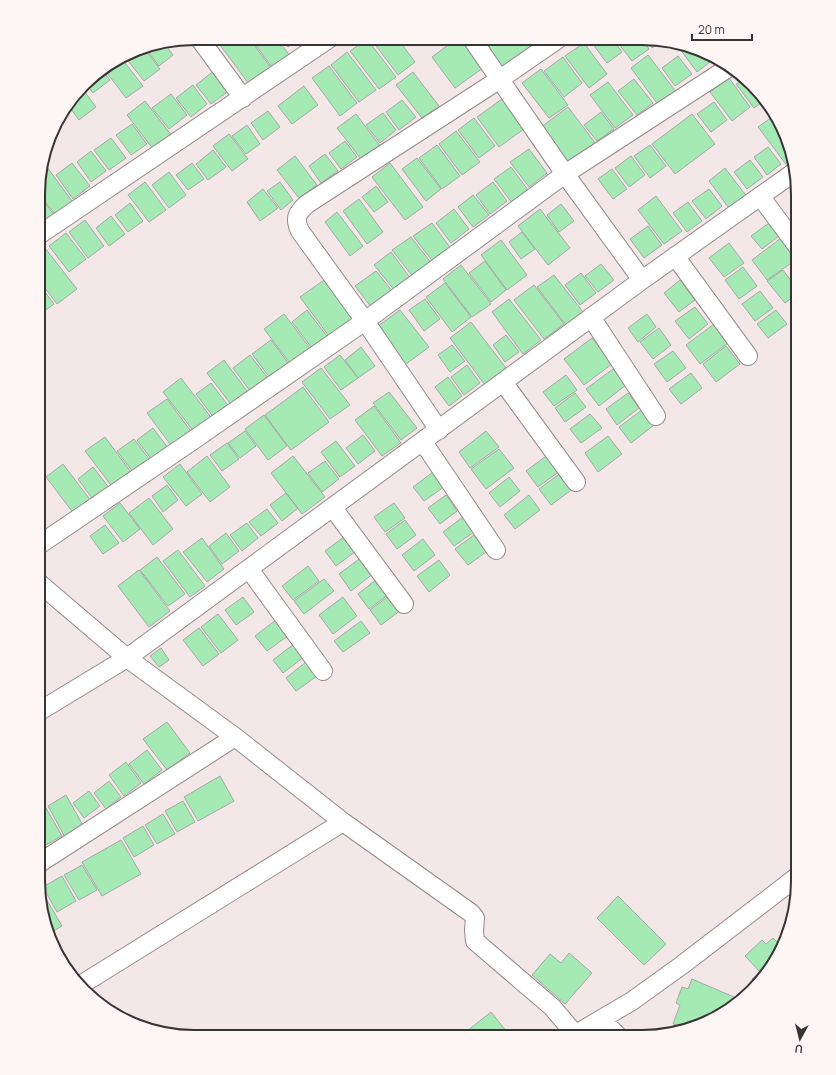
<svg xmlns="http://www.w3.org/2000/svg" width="836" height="1075" font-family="Manrope,sans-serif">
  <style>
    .building { fill: #a5e9b5; stroke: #a2aba4 }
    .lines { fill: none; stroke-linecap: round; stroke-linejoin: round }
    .street-casing { stroke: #968a8a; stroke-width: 20 }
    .street { stroke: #fff; stroke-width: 18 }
    .rim { fill: none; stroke: #393434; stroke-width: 2 }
  </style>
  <rect width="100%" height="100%" fill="#f4e7e7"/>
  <path class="building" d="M229 38H249L271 68 249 84 220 45Z
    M254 38H276L291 57 274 70 252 40Z
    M281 38H300L288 47Z
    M367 39 396 77 379 89 350 51Z
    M371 39H398L415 62 398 75Z
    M456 39H461L483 68 455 88 432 57Z
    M479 39H527L532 45 501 68Z
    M589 39H612L622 52 607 63Z
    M615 39H642L649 49 632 61Z
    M645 39H662L664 40 652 48Z
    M164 43 173 55 159 66 144 46Z
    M584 43 607 74 589 88 565 56Z
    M677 45 714 59 697 72Z
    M143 47 160 69 144 81 125 57Z
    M347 52 376 90 359 102 331 65Z
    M648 55 677 93 659 106 631 68Z
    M678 56 692 74 675 86 662 68Z
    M563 57 582 83 564 97 544 71Z
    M122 59 143 86 126 98 104 69Z
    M329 66 357 103 340 116 312 78Z
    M541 69 568 105 549 118 522 83Z
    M102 70 110 80 93 93 86 84 91 77Z
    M215 70 230 90 211 104 196 85Z
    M413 72 439 106 422 118 396 85Z
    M729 78 750 107 732 121 710 92Z
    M744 78 759 91 765 100 754 108 736 84Z
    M634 79 653 103 637 115 618 91Z
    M608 82 633 115 615 128 590 95Z
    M193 85 207 104 191 117 176 98Z
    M304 86 318 105 292 124 278 106Z
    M82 88 96 107 79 120 68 105Z
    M171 94 187 115 169 129 152 108Z
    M502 99 524 129 499 147 477 117Z
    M402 100 416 117 399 130 386 112Z
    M145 101 172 136 153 149 127 115Z
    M714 102 727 120 711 132 697 114Z
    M568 107 596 144 569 164 541 127Z
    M268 111 280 127 263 140 251 123Z
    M601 112 614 129 597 141 584 125Z
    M383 113 396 130 380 143 366 125Z
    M356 114 380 146 361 159 337 128Z
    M692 114 715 144 675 174 652 144Z
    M775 115 782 125 791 165 788 167 758 127Z
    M474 118 495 146 479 158 458 130Z
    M132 124 147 144 131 155 116 135Z
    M247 125 260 144 246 154 232 136Z
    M456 131 480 162 462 175 439 144Z
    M229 134 248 159 232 171 213 146Z
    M111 138 126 158 109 170 94 150Z
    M345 141 357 157 341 169 329 153Z
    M437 145 460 176 442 189 419 158Z
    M650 145 666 166 650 178 634 156Z
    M768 147 781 164 767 175 754 157Z
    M529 149 547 173 529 187 510 162Z
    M213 150 226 167 208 180 196 164Z
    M91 151 106 171 91 182 77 162Z
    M325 154 338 171 321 183 309 166Z
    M295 156 317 185 299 198 277 170Z
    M631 156 645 175 629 187 615 168Z
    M417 158 441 189 426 201 402 169Z
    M750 160 763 177 747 189 734 172Z
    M72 163 90 186 73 199 56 175Z
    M192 163 204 179 188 190 176 175Z
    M390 163 423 207 405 220 372 177Z
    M47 167 72 201 55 214 39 194V174Z
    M511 167 531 194 515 207 494 179Z
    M725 168 748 198 731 211 709 181Z
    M612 169 627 189 613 199 598 179Z
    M169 172 186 195 169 208 152 185Z
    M145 182 166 210 149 222 128 195Z
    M280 182 293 200 281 210 267 191Z
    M493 182 507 201 490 214 476 195Z
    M376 186 388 202 374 212 362 197Z
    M263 189 278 208 260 221 247 202Z
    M709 189 722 206 706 219 692 201Z
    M39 195 54 215 39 226Z
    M473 195 489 215 473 227 458 207Z
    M656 196 682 231 664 244 638 210Z
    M359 199 383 232 367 244 343 211Z
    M688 202 702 221 687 232 673 213Z
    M130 203 143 221 128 232 115 215Z
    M561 204 574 221 559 232 547 215Z
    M454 209 469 229 451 243 436 223Z
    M540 209 570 248 548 265 518 226Z
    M337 212 363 246 350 256 325 222Z
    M111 216 125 234 109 246 96 228Z
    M85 220 104 246 88 258 69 232Z
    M432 223 452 250 434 263 413 236Z
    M769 223 779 236 762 249 751 236Z
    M648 226 662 245 644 258 630 239Z
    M522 232 535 249 521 259 509 242Z
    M66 233 86 259 69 272 49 246Z
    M411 237 432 264 414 278 392 250Z
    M781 238 797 259 767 280 752 260Z
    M501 240 527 275 507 290 481 255Z
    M729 243 744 263 724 277 709 258Z
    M45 248 77 289 57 304 39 280V252Z
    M391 252 411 279 395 291 374 265Z
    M485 261 506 290 491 302 469 273Z
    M601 264 614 280 598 292 585 276Z
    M461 265 491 304 472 317 443 279Z
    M743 267 757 286 739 299 725 280Z
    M783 270 798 290V293L785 303 767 281Z
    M376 271 393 292 372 308 355 286Z
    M581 273 596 293 580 305 565 285Z
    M554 275 583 312 566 325 537 287Z
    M324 280 355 321 331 339 300 297Z
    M680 280 695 300 679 312 664 293Z
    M445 283 471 317 452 332 426 297Z
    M39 284 54 304 39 315Z
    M534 285 564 324 544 339 514 300Z
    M760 291 773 308 755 321 742 304Z
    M425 299 440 319 424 331 409 310Z
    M509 299 541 340 523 354 492 312Z
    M695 307 708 324 689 339 675 321Z
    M307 310 330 340 315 352 292 322Z
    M400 310 429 347 402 367 374 329Z
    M776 310 787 324 768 338 757 324Z
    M284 314 313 352 293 367 264 329Z
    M647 314 656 327 638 342 628 328Z
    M471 322 506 368 485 385 450 338Z
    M714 324 728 343 700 364 686 345Z
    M659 328 671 345 653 359 640 342Z
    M506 335 519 352 505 362 493 345Z
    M592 338 612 364 584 385 564 359Z
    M271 340 292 368 273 382 252 354Z
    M452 345 465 361 450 372 438 355Z
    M726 346 740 364 716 382 703 364Z
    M361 347 375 366 358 378 345 360Z
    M673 351 686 368 667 382 654 364Z
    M250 355 271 382 253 395 233 368Z
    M340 355 358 378 341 390 324 367Z
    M224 360 250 395 233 407 207 373Z
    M467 365 480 383 464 395 451 377Z
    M321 368 350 405 330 419 302 382Z
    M613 369 626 385 599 406 586 389Z
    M691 373 702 388 681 404 669 389Z
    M566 375 577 390 554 406 543 392Z
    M448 377 462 396 449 406 435 387Z
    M181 378 213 420 195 433 163 392Z
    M211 383 230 408 215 419 196 394Z
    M303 387 329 422 291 450 265 415Z
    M389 392 417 428 401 440 373 403Z
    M575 393 586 407 565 422 555 408Z
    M628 393 639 408 617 425 606 409Z
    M167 399 193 434 173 448 147 413Z
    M374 406 401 443 382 456 355 420Z
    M642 410 654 425 631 443 619 427Z
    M590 414 602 428 581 443 570 429Z
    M264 415 287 446 268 460 245 429Z
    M153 428 168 448 152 460 137 440Z
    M245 431 256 446 240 458 228 443Z
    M486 431 499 447 470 468 459 452Z
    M363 435 375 451 358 464 346 448Z
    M608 436 622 454 598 472 585 453Z
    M105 437 133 475 114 489 85 451Z
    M134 439 150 460 133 472 117 451Z
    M336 441 355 466 340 477 321 452Z
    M227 443 239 459 222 471 210 455Z
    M499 449 514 468 486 489 471 469Z
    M549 454 561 470 538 487 526 471Z
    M207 456 230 487 210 502 187 472Z
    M293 456 325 497 302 514 271 473Z
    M325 461 339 479 322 492 308 473Z
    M63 464 91 501 74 514 46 477Z
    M180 464 202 494 186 506 163 477Z
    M93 467 110 489 94 501 78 479Z
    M433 472 444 487 424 501 413 487Z
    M562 472 574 488 551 505 539 489Z
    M509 477 520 491 500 507 489 493Z
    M167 485 178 500 163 512 152 496Z
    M286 493 298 508 282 521 270 505Z
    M446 495 457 511 440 524 428 508Z
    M529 495 540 510 515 529 504 515Z
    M149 498 173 529 153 545 129 513Z
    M120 503 140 529 123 542 103 516Z
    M394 503 405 518 385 532 374 517Z
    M267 509 278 523 261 536 249 522Z
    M463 517 474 532 454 546 443 532Z
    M405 520 416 535 397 549 386 534Z
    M247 523 258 538 242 551 230 535Z
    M105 525 119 543 103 554 90 536Z
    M226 533 239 551 222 564 209 546Z
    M474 535 486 552 468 565 455 549Z
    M345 536 356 551 336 566 325 551Z
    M202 538 224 569 207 582 183 552Z
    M423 539 435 555 414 571 402 555Z
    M178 550 205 586 190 597 163 561Z
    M157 557 185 594 168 606 140 570Z
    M362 557 374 573 351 591 339 574Z
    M439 560 450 575 429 592 417 576Z
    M308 566 319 581 293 600 282 586Z
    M139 570 170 611 149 627 118 586Z
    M324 579 334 591 304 614 294 601Z
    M377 579 389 594 369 609 358 594Z
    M390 595 401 610 381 625 370 610Z
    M243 597 254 612 236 625 225 610Z
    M343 597 357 616 333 634 319 615Z
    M218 614 238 640 221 653 201 627Z
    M277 619 289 635 267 651 255 636Z
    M361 621 370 633 343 652 334 641Z
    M199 628 219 654 203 666 183 640Z
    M294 644 304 657 283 673 273 660Z
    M161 648 169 660 159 667 150 656Z
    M306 662 317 676 296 691 286 678Z
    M167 722 190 753 167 770 143 739Z
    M147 750 162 770 144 784 129 764Z
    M126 762 141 783 124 796 109 775Z
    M220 776 234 801 198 821 184 797Z
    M109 781 121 797 106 809 94 793Z
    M89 791 100 806 84 818 73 803Z
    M66 795 85 829 66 839 48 806Z
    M183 801 195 822 177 832 165 811Z
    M46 808 62 836 44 846 38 836V812Z
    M163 814 175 834 157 844 145 825Z
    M143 826 154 845 134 857 123 838Z
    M121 840 141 874 102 896 82 862Z
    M82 865 97 890 79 900 64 875Z
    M62 876 76 901 57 912 43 887Z
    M40 890H41L62 926 50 933Z
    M618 896 666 944 644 965 597 918Z
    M773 938 782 947 772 968 757 984 752 979 760 972 745 956 762 940 766 944Z
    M569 953 592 973 565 1004 532 975 550 954 561 963Z
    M692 979 734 997 728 1009 711 1021 683 1027 673 1024 680 1005 676 1003 682 987 688 989Z
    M491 1012 511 1037H472L467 1031Z"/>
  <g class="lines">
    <g class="street-casing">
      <path id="street" d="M199 38 243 98
        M472 39 565 174 642 280
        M760 196 798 247
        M39 235 330 38
        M675 256 748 356
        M591 317 656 416
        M503 382 576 482
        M439 430 365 321 300 231C294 218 297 213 307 204L500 79 558 39
        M423 442 496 550
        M333 508 404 604
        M39 545 192 441 365 321 565 174 731 66
        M249 569 323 671
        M39 583 127 658 235 737 343 822 471 913 475 918 474 930 475 941 552 1007 575 1034
        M38 712 127 658 642 280 793 173
        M38 864 235 737
        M79 986 343 822
        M601 1019 619 1037
        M571 1037 632 1001 682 965 798 876"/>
    </g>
    <use href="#street" class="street"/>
  </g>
  <path d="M0 0H836V1075H0ZM194 45H642A149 149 0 0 1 791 194V881A149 149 0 0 1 642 1030H194A149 149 0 0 1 45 881V194A149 149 0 0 1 194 45Z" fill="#fef5f5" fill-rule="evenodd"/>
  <path class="rim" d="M194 45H642A149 149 0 0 1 791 194V881A149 149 0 0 1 642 1030H194A149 149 0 0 1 45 881V194A149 149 0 0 1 194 45Z"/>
  <g transform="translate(800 1039) rotate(187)" stroke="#fef5f5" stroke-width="3" paint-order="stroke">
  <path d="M0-3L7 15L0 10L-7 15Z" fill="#393434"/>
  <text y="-6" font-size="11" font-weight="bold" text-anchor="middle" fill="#393434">U</text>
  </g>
  <path d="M692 34v6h60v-6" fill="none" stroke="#393434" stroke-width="2"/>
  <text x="698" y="34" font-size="12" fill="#393434" stroke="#fef5f5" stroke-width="3" paint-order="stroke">20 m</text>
</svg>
